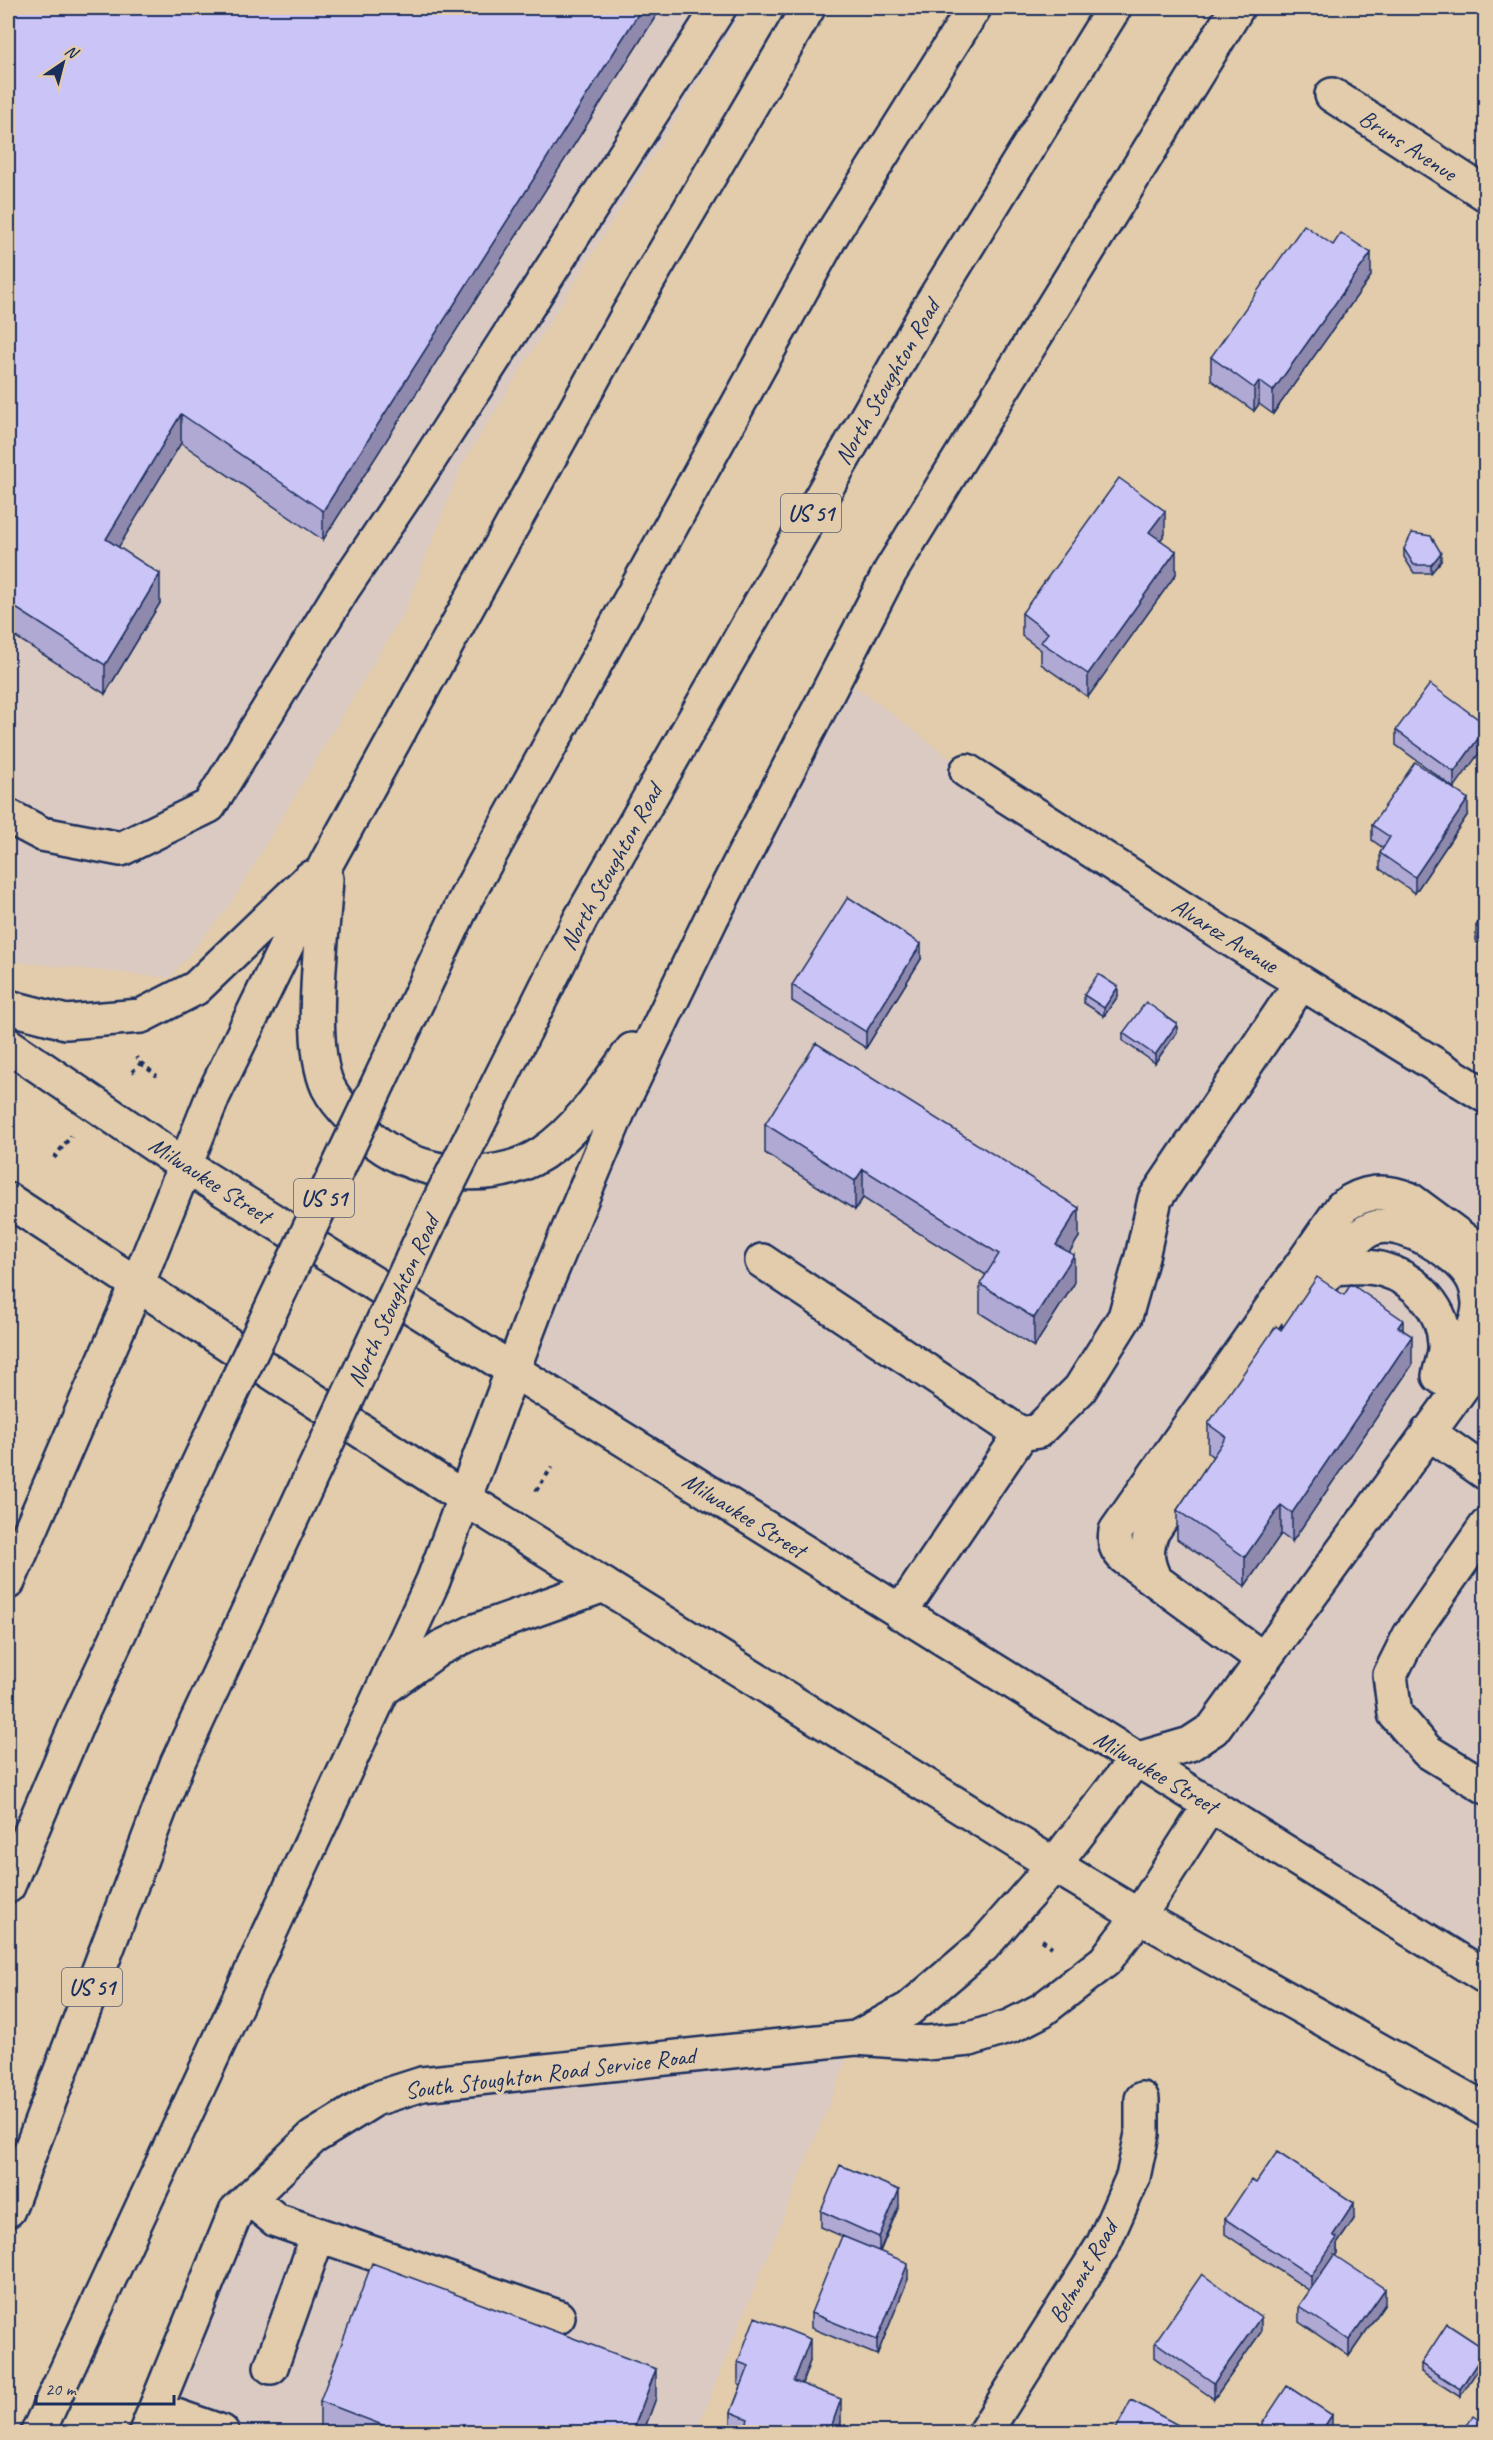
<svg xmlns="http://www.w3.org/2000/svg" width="1493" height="2440" font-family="Caveat,sans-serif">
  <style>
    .built { fill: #dbcac2 }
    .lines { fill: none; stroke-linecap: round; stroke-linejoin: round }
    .minor-casing { stroke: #1b2f5e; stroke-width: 38 }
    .major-casing { stroke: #1b2f5e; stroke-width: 38 }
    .path { stroke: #1b2f5e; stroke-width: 4; stroke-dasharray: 4.5 4.5; stroke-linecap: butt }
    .minor { stroke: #e2ccab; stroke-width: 33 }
    .major { stroke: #e2ccab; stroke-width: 33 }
    .major-bridge-casing { stroke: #1b2f5e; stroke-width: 38; stroke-linecap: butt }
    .major-bridge { stroke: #e2ccab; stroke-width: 33 }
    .wall { fill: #afa9d4; stroke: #1b2f5e; stroke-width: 1.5 }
    .shaded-wall { fill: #8e89ad; stroke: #1b2f5e; stroke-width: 1.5 }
    .building { fill: #cbc4f7; stroke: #1b2f5e; stroke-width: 1.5 }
    .labels { text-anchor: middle; stroke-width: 6; stroke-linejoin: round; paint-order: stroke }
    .shield { fill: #e2ccab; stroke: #575e75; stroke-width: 1.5 }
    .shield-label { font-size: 22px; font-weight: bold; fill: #1b2f5e }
    .street-label { font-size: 24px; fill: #1b2f5e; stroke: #e2ccab }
  </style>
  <rect width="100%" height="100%" fill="#e2ccab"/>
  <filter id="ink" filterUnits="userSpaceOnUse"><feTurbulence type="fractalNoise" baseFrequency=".0167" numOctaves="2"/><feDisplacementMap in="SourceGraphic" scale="12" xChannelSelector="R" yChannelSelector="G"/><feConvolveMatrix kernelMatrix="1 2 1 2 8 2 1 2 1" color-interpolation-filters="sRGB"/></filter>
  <g filter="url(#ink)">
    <path class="built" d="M8 8H744L462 465 406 609 230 905 170 978 8 961Z
      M838 673 967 771 1485 1096V1977L511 1370Z
      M856 2038 696 2432H146L236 2211 375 2099Z"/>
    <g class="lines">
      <g class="minor-casing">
        <path id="minor" d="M1332 95 1486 194
          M967 771 1232 940 1486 1096
          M8 816 42 834 121 849 209 806 342 590 420 474 719 8
          M8 1045 184 1165 1486 1977
          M8 1200 464 1498 1054 1865 1139 1916 1486 2110
          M762 1261 1021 1434
          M1332 1268C1349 1267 1367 1265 1384 1270 1416 1279 1444 1309 1445 1344 1446 1354 1441 1366 1439 1376
          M1298 1318C1315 1294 1346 1237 1374 1228 1401 1218 1458 1253 1471 1276 1476 1283 1478 1294 1479 1302 1480 1330 1456 1357 1443 1379
          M1428 1432 1486 1473
          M1486 1526 1410 1635 1390 1675 1395 1714 1427 1751 1486 1787
          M1155 1580C1146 1562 1145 1550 1152 1532L1233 1412
          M900 1613 1021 1434 1038 1431 1080 1389 1125 1317 1142 1257 1155 1199 1301 983
          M1263 1659 1125 1558C1116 1550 1114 1544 1116 1531L1342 1207C1364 1191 1384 1189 1409 1199L1486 1256
          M856 2038 909 2009 983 1946 1054 1865 1135 1760 1190 1744 1213 1729 1486 1354
          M249 2198 276 2220 558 2317
          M271 2367 318 2235
          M156 2409 222 2432
          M146 2432 236 2211 312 2138 375 2099 422 2084 856 2038 926 2043 970 2039 1011 2026 1042 2010 1105 1961 1139 1916 1210 1805
          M985 2432 1103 2245 1133 2177 1142 2134V2099"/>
      </g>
      <g class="major-casing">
        <path id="major" d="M326 879C323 931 307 1042 328 1087 334 1099 344 1110 353 1119 361 1126 368 1135 376 1142 421 1176 494 1185 543 1153 580 1128 606 1086 632 1050
          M432 970 466 898 831 236 974 8
          M8 1007 66 1022 141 1016 196 988 310 878
          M526 1028 580 920 930 306 1114 8
          M8 1582 137 1285 213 1096 327 862 629 313 808 8
          M385 1688 440 1648 478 1630 604 1585
          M8 1886 79 1719 216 1426
          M8 2210 177 1764 308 1483
          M38 2432 433 1581 540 1298 621 1105 711 919 890 572 1237 8"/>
      </g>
      <path class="path" d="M141 1063 157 1076
        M132 1072 141 1063 137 1057
        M54 1158 71 1136
        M536 1491 552 1467
        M1042 1940 1052 1947"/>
      <use href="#minor" class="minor"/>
      <use href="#major" class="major"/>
      <g class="major-bridge-casing">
        <path id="major-bridge" d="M216 1426 432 970
          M308 1483 435 1210 526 1028"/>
      </g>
      <use href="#major-bridge" class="major-bridge"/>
    </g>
    <path class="wall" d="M8 8H661L323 540 181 443 118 547 160 603 105 694 8 632Z
      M1371 276 1273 414 1259 404 1254 411 1211 380V357Z
      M1165 534 1160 540 1176 574 1088 697 1041 664V650L1022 636V613Z
      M1404 549 1441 561 1431 573H1414L1404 557Z
      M1485 724 1454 788 1396 745V730Z
      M1468 814 1415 893 1380 869V853L1383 848 1372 840V825Z
      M1485 911V948L1476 942V926Z
      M921 959 866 1048 792 1001V985Z
      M1084 995 1118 996 1104 1016 1084 1003Z
      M1177 1032 1155 1063 1123 1041V1033Z
      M765 1124 1079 1237 1069 1252 1074 1284 1034 1347 980 1313V1284L986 1275 863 1198 855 1210 765 1153Z
      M1344 1295 1403 1330 1412 1365 1292 1542 1281 1534 1245 1586 1177 1539V1510L1213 1457 1208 1453V1424L1281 1330Z
      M1485 1667V1705L1481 1702V1673Z
      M1256 2183 1354 2219 1337 2244V2253L1335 2256 1385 2304 1349 2356 1299 2322V2306L1310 2291 1225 2234V2219Z
      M899 2206 880 2252 908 2279 877 2355 811 2328V2313L853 2241 821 2227V2211Z
      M1261 2332 1214 2399 1155 2358V2342Z
      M1485 2349 1460 2397 1421 2372V2364Z
      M810 2361 802 2384 841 2422 838 2433H731V2412L741 2386 738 2384V2362Z
      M656 2398 643 2433H325L320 2430V2401Z"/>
    <path class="shaded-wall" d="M642 8H661L323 540V511Z
      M1371 253V276L1273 414V391Z
      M1259 381V404L1254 411V388Z
      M181 414V443L106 568V539Z
      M1165 511V534L1149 555V532Z
      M1176 551V574L1088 697V674Z
      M1441 553V561L1431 573V565Z
      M160 574V603L105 694V665Z
      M1485 729V745L1454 788V772Z
      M1468 799V814L1415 893V877Z
      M921 944V959L866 1048V1032Z
      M1118 987V996L1104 1016V1008Z
      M1177 1024V1032L1155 1063V1055Z
      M863 1169V1198L855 1210V1181Z
      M1079 1208V1237L1056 1274V1245Z
      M1074 1255V1284L1034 1347V1318Z
      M1403 1320V1349L1398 1327Z
      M1412 1336V1365L1292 1542V1513Z
      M1281 1505V1534L1245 1586V1557Z
      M899 2190V2206L879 2252V2237Z
      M1354 2203V2219L1337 2244V2253L1311 2292V2276L1333 2235Z
      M908 2263V2279L877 2355V2340Z
      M1385 2289V2304L1349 2356V2340Z
      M1261 2317V2332L1214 2399V2383Z
      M810 2339V2361L794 2404V2381Z
      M1485 2351V2359L1460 2397V2389Z
      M656 2369V2398L643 2433H632Z
      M841 2399V2422L838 2433H829Z
      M1332 2415V2430L1330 2433H1320Z"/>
    <path class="building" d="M8 8H642L323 511 181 414 106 539 160 574 105 665 8 603V576L9 574H8Z
      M1304 225 1333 245 1341 233 1371 253 1273 391 1259 381 1254 388 1211 357Z
      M1119 478 1165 511 1149 532 1176 551 1088 674 1041 642 1048 633 1022 613Z
      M1412 533 1431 536 1441 553 1431 565H1414L1404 549Z
      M1430 684 1485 724V729L1454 772 1396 730Z
      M1415 762 1468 799 1415 877 1380 853 1390 837 1372 825Z
      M848 897 921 944 866 1032 792 985Z
      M1485 911V932L1476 926Z
      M1098 974 1118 987 1104 1008 1084 995Z
      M1146 1002 1177 1024 1155 1055 1123 1033Z
      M816 1043 1079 1208 1056 1245 1074 1255 1034 1318 980 1284 999 1254 863 1169 855 1181 765 1124Z
      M1317 1277 1344 1295 1351 1284 1403 1320 1398 1327 1412 1336 1292 1513 1281 1505 1245 1557 1177 1510 1226 1437 1208 1424 1276 1326 1281 1330Z
      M1485 1667V1676L1481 1673Z
      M1277 2152 1354 2203 1333 2235 1337 2238 1311 2276 1225 2219 1251 2180 1256 2183Z
      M840 2165 899 2190 879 2237 821 2211Z
      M842 2236 908 2263 877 2340 811 2313Z
      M1334 2255 1385 2289 1349 2340 1299 2306Z
      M372 2263 656 2369 632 2433H403L320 2401Z
      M1202 2274 1261 2317 1214 2383 1155 2342Z
      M755 2317 810 2339 794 2381 841 2399 829 2433H743L748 2419 731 2412 749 2366 738 2362Z
      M1447 2324 1485 2349V2351L1460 2389 1421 2364Z
      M1287 2386 1332 2415 1320 2433H1256Z
      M1131 2400 1193 2433H1114Z
      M1473 2416 1485 2424V2433H1462Z"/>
  </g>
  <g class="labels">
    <g class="shield">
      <rect x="781" y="494" width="60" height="38" rx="4.5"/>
      <rect x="294" y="1179" width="60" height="38" rx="4.5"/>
      <rect x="62" y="1968" width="60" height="38" rx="4.5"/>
    </g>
    <g class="shield-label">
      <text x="811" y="521">US 51</text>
      <text x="324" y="1206">US 51</text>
      <text x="92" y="1995">US 51</text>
    </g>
    <g class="street-label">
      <text transform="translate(1408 145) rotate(33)" y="8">Bruns Avenue</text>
      <text transform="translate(887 382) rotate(-60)" y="8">North Stoughton Road</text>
      <text transform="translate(611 867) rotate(-61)" y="8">North Stoughton Road</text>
      <text transform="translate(1225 935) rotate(32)" y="8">Alvarez Avenue</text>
      <text transform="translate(210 1180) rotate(33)" y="8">Milwaukee Street</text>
      <text transform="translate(393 1301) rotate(-65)" y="8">North Stoughton Road</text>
      <text transform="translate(744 1515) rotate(32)" y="8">Milwaukee Street</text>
      <text transform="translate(1156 1772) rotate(31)" y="8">Milwaukee Street</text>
      <text transform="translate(550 2073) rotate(-7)" y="8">South Stoughton Road Service Road</text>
      <text transform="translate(1083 2272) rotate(-60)" y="8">Belmont Road</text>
    </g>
  </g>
  <rect width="1493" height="2440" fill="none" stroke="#e2ccab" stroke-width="30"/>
  <rect x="15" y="15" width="1463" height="2410" fill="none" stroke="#1b2f5e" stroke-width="2" filter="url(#ink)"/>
  <g transform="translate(63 63) rotate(35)" stroke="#e2ccab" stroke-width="4.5" paint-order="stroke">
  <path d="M0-4.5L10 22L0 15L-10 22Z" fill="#1b2f5e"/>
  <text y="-9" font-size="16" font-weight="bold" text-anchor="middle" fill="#1b2f5e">N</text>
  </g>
  <path d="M36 2395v9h138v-9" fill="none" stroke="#1b2f5e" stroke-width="3"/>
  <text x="45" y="2395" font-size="18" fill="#1b2f5e" stroke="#e2ccab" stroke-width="4.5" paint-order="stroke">20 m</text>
</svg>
